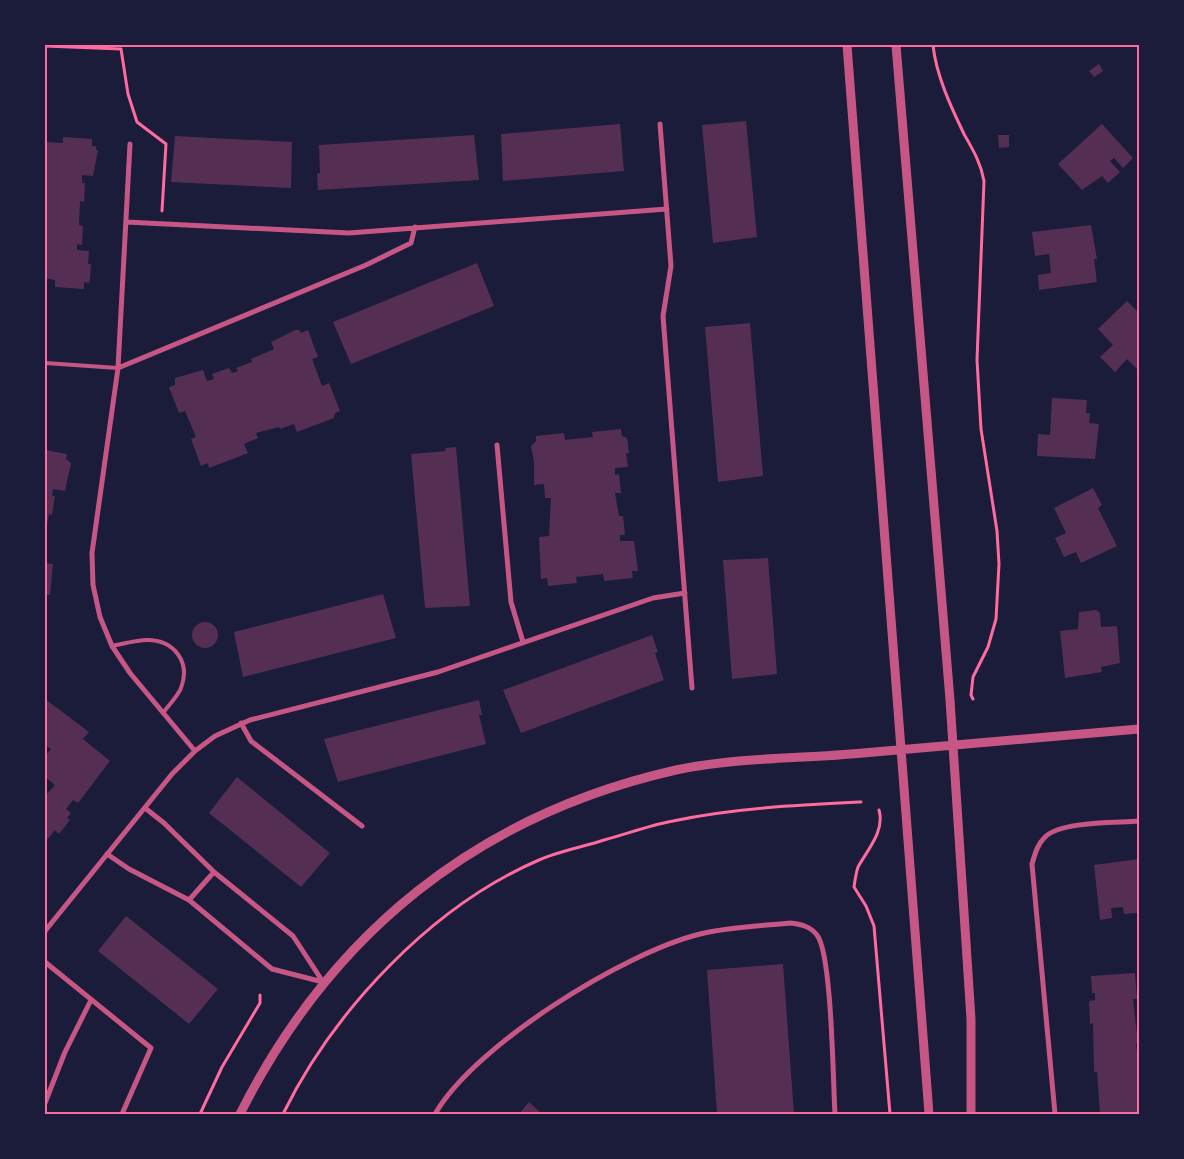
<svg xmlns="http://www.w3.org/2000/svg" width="1184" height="1159" font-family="Inter,sans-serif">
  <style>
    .building { fill: #542f53 }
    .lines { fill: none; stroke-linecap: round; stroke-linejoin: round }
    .path { stroke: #ff6b9d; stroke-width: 3 }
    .service { stroke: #c65784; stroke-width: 4 }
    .minor { stroke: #c65784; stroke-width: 5 }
    .tertiary { stroke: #c65784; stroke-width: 9 }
    .neatline { fill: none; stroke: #ff6b9d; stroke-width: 2 }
  </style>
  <rect width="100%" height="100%" fill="#1b1b3a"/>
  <path class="building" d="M1099 64 1103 71 1094 77 1089 71Z
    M746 121 757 237 713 243 702 125Z
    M620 124 624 171 503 181 501 134Z
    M1102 124 1133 158 1123 168 1114 158 1110 161 1120 172 1108 183 1102 176 1082 190 1058 164Z
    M474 135 479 180 318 190 317 174 320 173 319 145Z
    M998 135H1009V147L999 148Z
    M175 136 292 142 291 188 171 182Z
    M63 137 92 139V146H96V150H98L93 176 82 175V183H85L84 202 80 201 79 225 83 226 82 245 77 244V250L89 251 88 264H91L90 279 89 283 84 282V289L55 287V280L45 278V142L63 143Z
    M1091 225 1097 259H1094L1097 282 1039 290 1038 275 1051 273 1049 254 1035 256 1032 232Z
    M477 263 494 306 351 364 333 322Z
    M1127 301 1139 313V371L1127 359 1115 372 1100 357 1113 345 1098 329Z
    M750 323 763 476 718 482 705 327Z
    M295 330H299L301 333 308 330 318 357 312 359 322 386 329 383 340 411 335 413 334 418 297 432 294 424 280 429 279 427 256 433 258 438 244 444 248 453 209 468 208 463 201 466 191 439 196 437 185 411 179 413 169 387 175 385V378L203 370 207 381 214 379 212 374 229 368 232 373 238 371 236 368 252 362 251 359 274 349 271 342Z
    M1052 398 1087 400 1086 413H1090L1089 423 1099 424 1095 459 1037 456 1038 434 1050 435Z
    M621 429 622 436 627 438 629 453H626L628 467 615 468V475L619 474 621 493H615L616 499 619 516H623L625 535H620V541H634L638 571H632L633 578 604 581 603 574 576 577 577 583 548 586 547 578 541 579 539 537 549 536 551 498H545L544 484 534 485V461L531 446 536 441V436L564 433 565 440 593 437 592 432Z
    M456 447 470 606 425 608 411 454 446 451 445 448Z
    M45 450 67 454 66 459 71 463 65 491 53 489 52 496H55L52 515 49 514 46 530Z
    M1093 488 1102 505 1098 508 1117 546 1081 563 1076 552 1064 557 1055 538 1066 533 1054 508Z
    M768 558 777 674 732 679 723 560Z
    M45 563 53 564 50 595H45Z
    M383 594 396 638 243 677 234 632Z
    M1096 610 1100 613 1101 627 1117 626 1120 663 1101 667 1102 672 1065 678 1060 631 1078 629 1079 612Z
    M192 635a13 13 0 1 1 26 0a13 13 0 1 1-26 0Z
    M652 635 658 652 655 653 664 680 521 733 503 690Z
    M45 699 89 732 83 739 110 761 78 803 73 800 66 809 71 813 67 818 70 820 59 834 55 830 48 839 45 836V796L55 785 45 777V756L51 749 45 745Z
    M479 700 482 715H479L486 744 338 782 324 739Z
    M237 777 330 853 301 887 209 813Z
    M1139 859 1137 913 1124 914 1123 907 1111 908 1112 918 1100 920 1094 865Z
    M126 916 218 989 189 1024 98 951Z
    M783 964 794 1114H717L707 970Z
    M1135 973 1137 999H1133L1138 1043 1136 1044 1139 1066V1113L1100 1114 1097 1072H1094L1093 1023 1090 1024 1089 1001 1095 1000V993H1092L1091 976Z
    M529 1102 542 1114H519Z"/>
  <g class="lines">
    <path class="path" d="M933 45C936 75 951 107 964 134 973 150 981 163 984 181L977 360 981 429 997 531 999 564 996 619 988 647 973 677 971 695 973 699
      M45 46 121 49 128 94 137 122 166 144 162 211
      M879 810C885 831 868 849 858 867 856 873 855 880 854 887L866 906 874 926 890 1114
      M200 1114 222 1067 260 1003V995
      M283 1114C334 1010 432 906 539 860 559 851 583 847 604 840 627 834 650 825 673 821 735 808 799 805 861 802"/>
    <path class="service" d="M45 363 118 368
      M112 646C123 644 136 640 147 640 174 640 191 662 181 688 178 696 168 706 163 713"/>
    <path class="minor" d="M660 124 671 266 663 316 692 688
      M130 144 118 368 92 553 93 585 100 617 112 646 130 673 195 751
      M126 222 349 233 667 209
      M118 368 366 265 411 243 415 227
      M497 445 511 602 523 642
      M241 723 251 741 362 826
      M107 854 129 869 189 900 272 969 323 982 293 936 214 872 164 823 145 808
      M189 900 214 872
      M45 931 172 774 195 751 215 736 250 720 438 672 653 598 685 593
      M45 962 151 1048 122 1114
      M45 1103 65 1052 91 1000
      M435 1114C475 1045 623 953 700 934 729 927 761 926 790 923 800 924 810 926 817 935 832 954 833 1083 835 1114
      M1055 1114 1032 864C1035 854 1037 845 1045 837 1061 821 1116 823 1139 821"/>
    <path class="tertiary" d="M847 45 929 1114
      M896 45 950 700 971 1019V1114
      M240 1114C331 933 477 815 676 770 737 757 801 759 863 753 955 745 1047 737 1139 729"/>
  </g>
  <rect width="1184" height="1159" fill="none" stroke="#1b1b3a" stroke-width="92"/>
  <rect x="46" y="46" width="1092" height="1067" class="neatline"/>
</svg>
